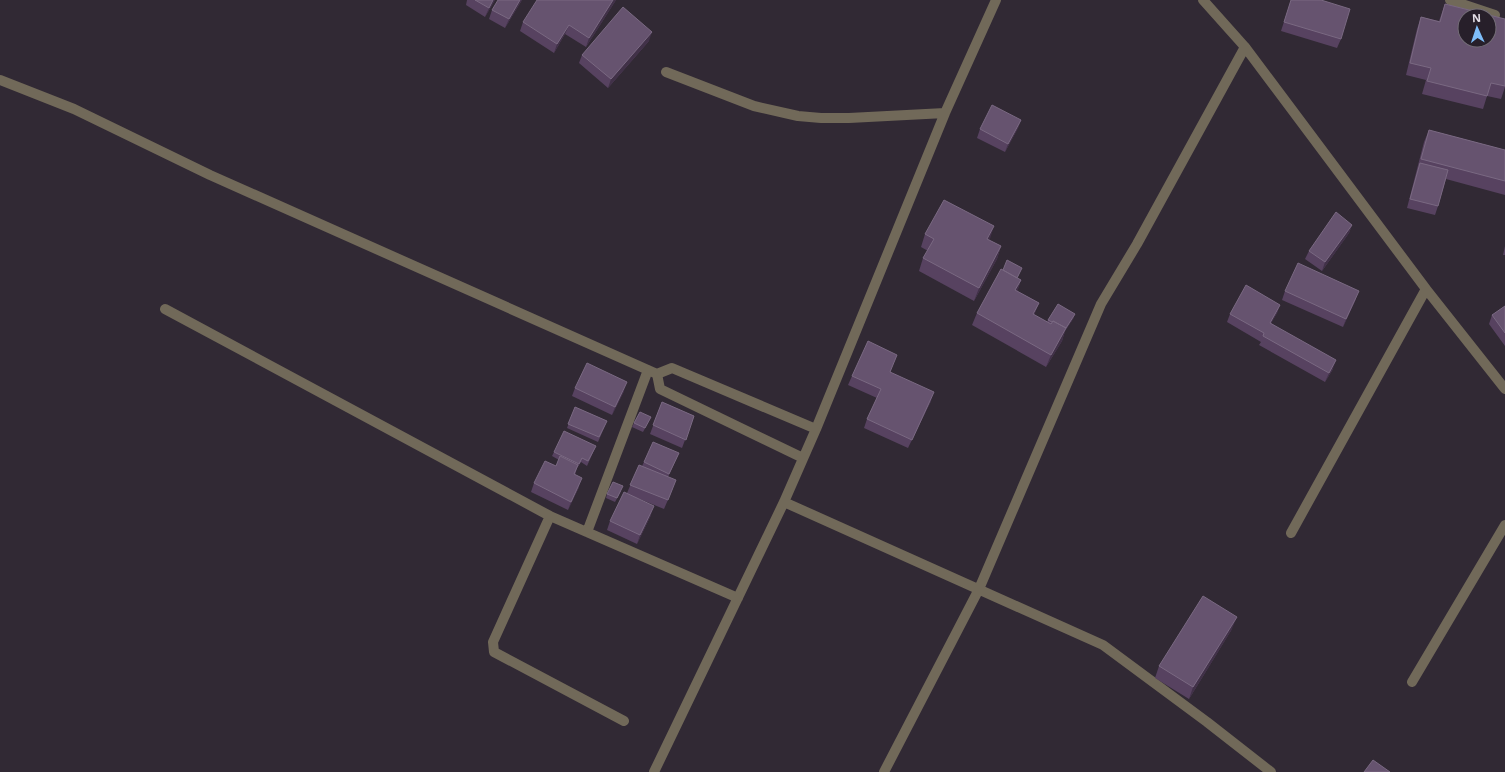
<svg xmlns="http://www.w3.org/2000/svg" width="1505" height="772" font-family="'Open Sans',sans-serif">
  <style>
    .lines { fill: none; stroke-linecap: round; stroke-linejoin: round }
    .minor { stroke: #716959; stroke-width: 10 }
    .wall { fill: #574260 }
    .shaded-wall { fill: #413148 }
    .building { fill: #66536f; stroke: #7a6982; fill-rule: evenodd }
  </style>
  <rect width="100%" height="100%" fill="#312934"/>
  <g class="lines">
    <path class="minor" d="M1203 0 1245 47 1426 289 1505 389
      M1450 0 1495 15
      M666 72 754 106 798 116 821 118H849L945 113
      M0 80 74 109 210 175 657 374 672 368 816 429
      M165 309 550 516 738 598
      M657 374 660 389 803 458
      M784 502 1103 645 1207 722 1271 772
      M550 516 493 642 494 652 624 721
      M587 532 648 370
      M1291 533 1426 289
      M1412 682 1505 525
      M654 772 784 502 816 429 945 113 996 0
      M884 772 979 589 1101 304 1137 244 1245 47"/>
  </g>
  <path class="wall" d="M467 0H495L485 17 466 5Z
    M522 0 505 28 489 19 492 10Z
    M616 0 586 47 565 34 554 53 520 31 523 22Z
    M1291 0H1321L1341 39 1337 48 1281 31Z
    M1445 4 1505 19V87L1501 99 1487 96 1483 109 1422 94 1426 80 1406 75 1417 29 1421 17 1439 21Z
    M649 41 608 88 579 63 582 55Z
    M1021 120 1018 128 1005 152 977 138 980 129Z
    M1429 130 1505 150V195L1446 179 1438 206 1435 215 1407 208 1424 142Z
    M1352 225 1349 233 1322 271 1305 259 1309 251Z
    M925 234 989 240 1001 246 997 259 974 301 919 271 923 258 928 251 921 247Z
    M1505 246V255H1503Z
    M1020 272 1017 278 1021 280 1017 291 1039 303 1034 315 1047 322 1048 320 1075 314 1073 319 1065 331 1062 341 1046 367 972 325 977 313Z
    M1285 291 1356 299 1343 327 1282 300Z
    M1280 305 1277 313 1271 323 1333 369 1325 382 1259 345 1261 342 1227 322 1230 314Z
    M1505 306V346L1489 324 1492 315Z
    M897 355 890 372 931 401 908 448 864 428 867 419 877 398 848 385 852 376Z
    M575 388 624 391 612 415 572 396Z
    M662 402 694 416 682 448 650 434Z
    M575 407 607 421 598 442 567 428Z
    M651 417 643 432 632 427 634 423Z
    M596 446 587 466 581 462 577 468 575 475 579 487 568 510 531 492 534 483 556 466 559 460 552 456 554 452Z
    M679 453 668 477 673 488 664 509 637 498 651 515 637 544 607 530 610 521 627 493 639 465 642 466 644 462Z
    M621 491 615 502 606 498 607 494Z
    M1232 629 1189 699 1155 678 1159 666Z"/>
  <path class="shaded-wall" d="M493 0H495L485 17 489 8Z
    M520 0H522L505 28 509 19Z
    M613 0H616L586 47 589 38Z
    M569 25 565 34 554 53 557 44Z
    M652 32 649 41 608 88 611 79Z
    M1021 120 1018 128 1005 152 1008 144Z
    M1352 225 1349 233 1322 271 1325 262Z
    M994 226 990 239 983 251 987 239Z
    M1001 246 997 259 974 301 979 288Z
    M1021 280 1017 293 1015 290Z
    M1359 291 1356 299 1343 327 1346 319Z
    M1039 303 1034 315 1033 314Z
    M1280 305 1277 313 1267 331 1270 323Z
    M1075 314 1073 319 1065 331 1062 341 1046 367 1051 355 1065 330Z
    M1336 360 1333 369 1325 382 1329 373Z
    M627 382 624 391 612 415 615 407Z
    M934 392 931 401 908 448 912 440Z
    M582 478 579 487 568 510 571 502Z
    M654 506 651 515 637 544 640 535Z
    M1237 617 1232 629 1189 699 1193 687Z"/>
  <path class="building" d="M475 0H493L489 8Z
    M498 0H520L509 19 492 10Z
    M537 0H613L589 38 569 25 557 44 523 22Z
    M1291 0H1321L1350 9 1341 39 1284 22Z
    M1445 4 1505 19V86L1491 83 1487 96 1427 81 1431 68 1410 63 1421 17 1440 22ZM1465 16H1489V40H1465Z
    M623 7 652 32 611 79 582 55Z
    M992 105 1021 120 1008 144 980 129Z
    M1429 130 1505 150V181L1421 159Z
    M1420 163 1448 170 1438 206 1410 199Z
    M944 200 994 226 987 239 1001 246 979 288 923 258 934 239 925 234Z
    M1336 212 1352 225 1325 262 1309 251Z
    M1007 260 1022 268 1017 278 1003 270Z
    M1298 263 1359 291 1346 319 1285 291Z
    M1001 269 1021 280 1015 290 1039 303 1033 314 1051 324 1053 321 1066 328 1051 355 977 313Z
    M1246 285 1280 305 1270 323 1336 360 1329 373 1263 336 1264 333 1230 314Z
    M1058 304 1075 314 1066 328 1053 321 1052 322 1048 320Z
    M1505 306V333L1492 315Z
    M868 341 897 355 890 372 934 392 912 440 867 419 881 389 852 376Z
    M587 363 627 382 615 407 575 388Z
    M662 402 694 416 686 440 653 425Z
    M575 407 607 421 599 437 568 424Z
    M640 412 651 417 645 428 634 423Z
    M564 431 596 446 588 461 582 458 579 464 554 452Z
    M653 442 679 453 669 474 644 462Z
    M560 456 578 465 574 474 582 478 571 502 534 483 545 461 556 466Z
    M639 465 676 480 668 500 630 485Z
    M613 482 623 486 617 498 607 494Z
    M624 492 654 506 640 535 610 521Z
    M1203 596 1237 617 1193 687 1159 666Z
    M1373 760 1390 772H1364Z"/>
  <g transform="translate(1477 28) rotate(357)"><circle r="19" fill="#271f2a" stroke="#736c76"/>
  <path d="M0-3L7 15L0 10L-7 15Z" fill="#7ebdf9"/>
  <text y="-6" font-size="11" font-weight="bold" text-anchor="middle" fill="#e5e0e8">N</text>
  </g>
</svg>
